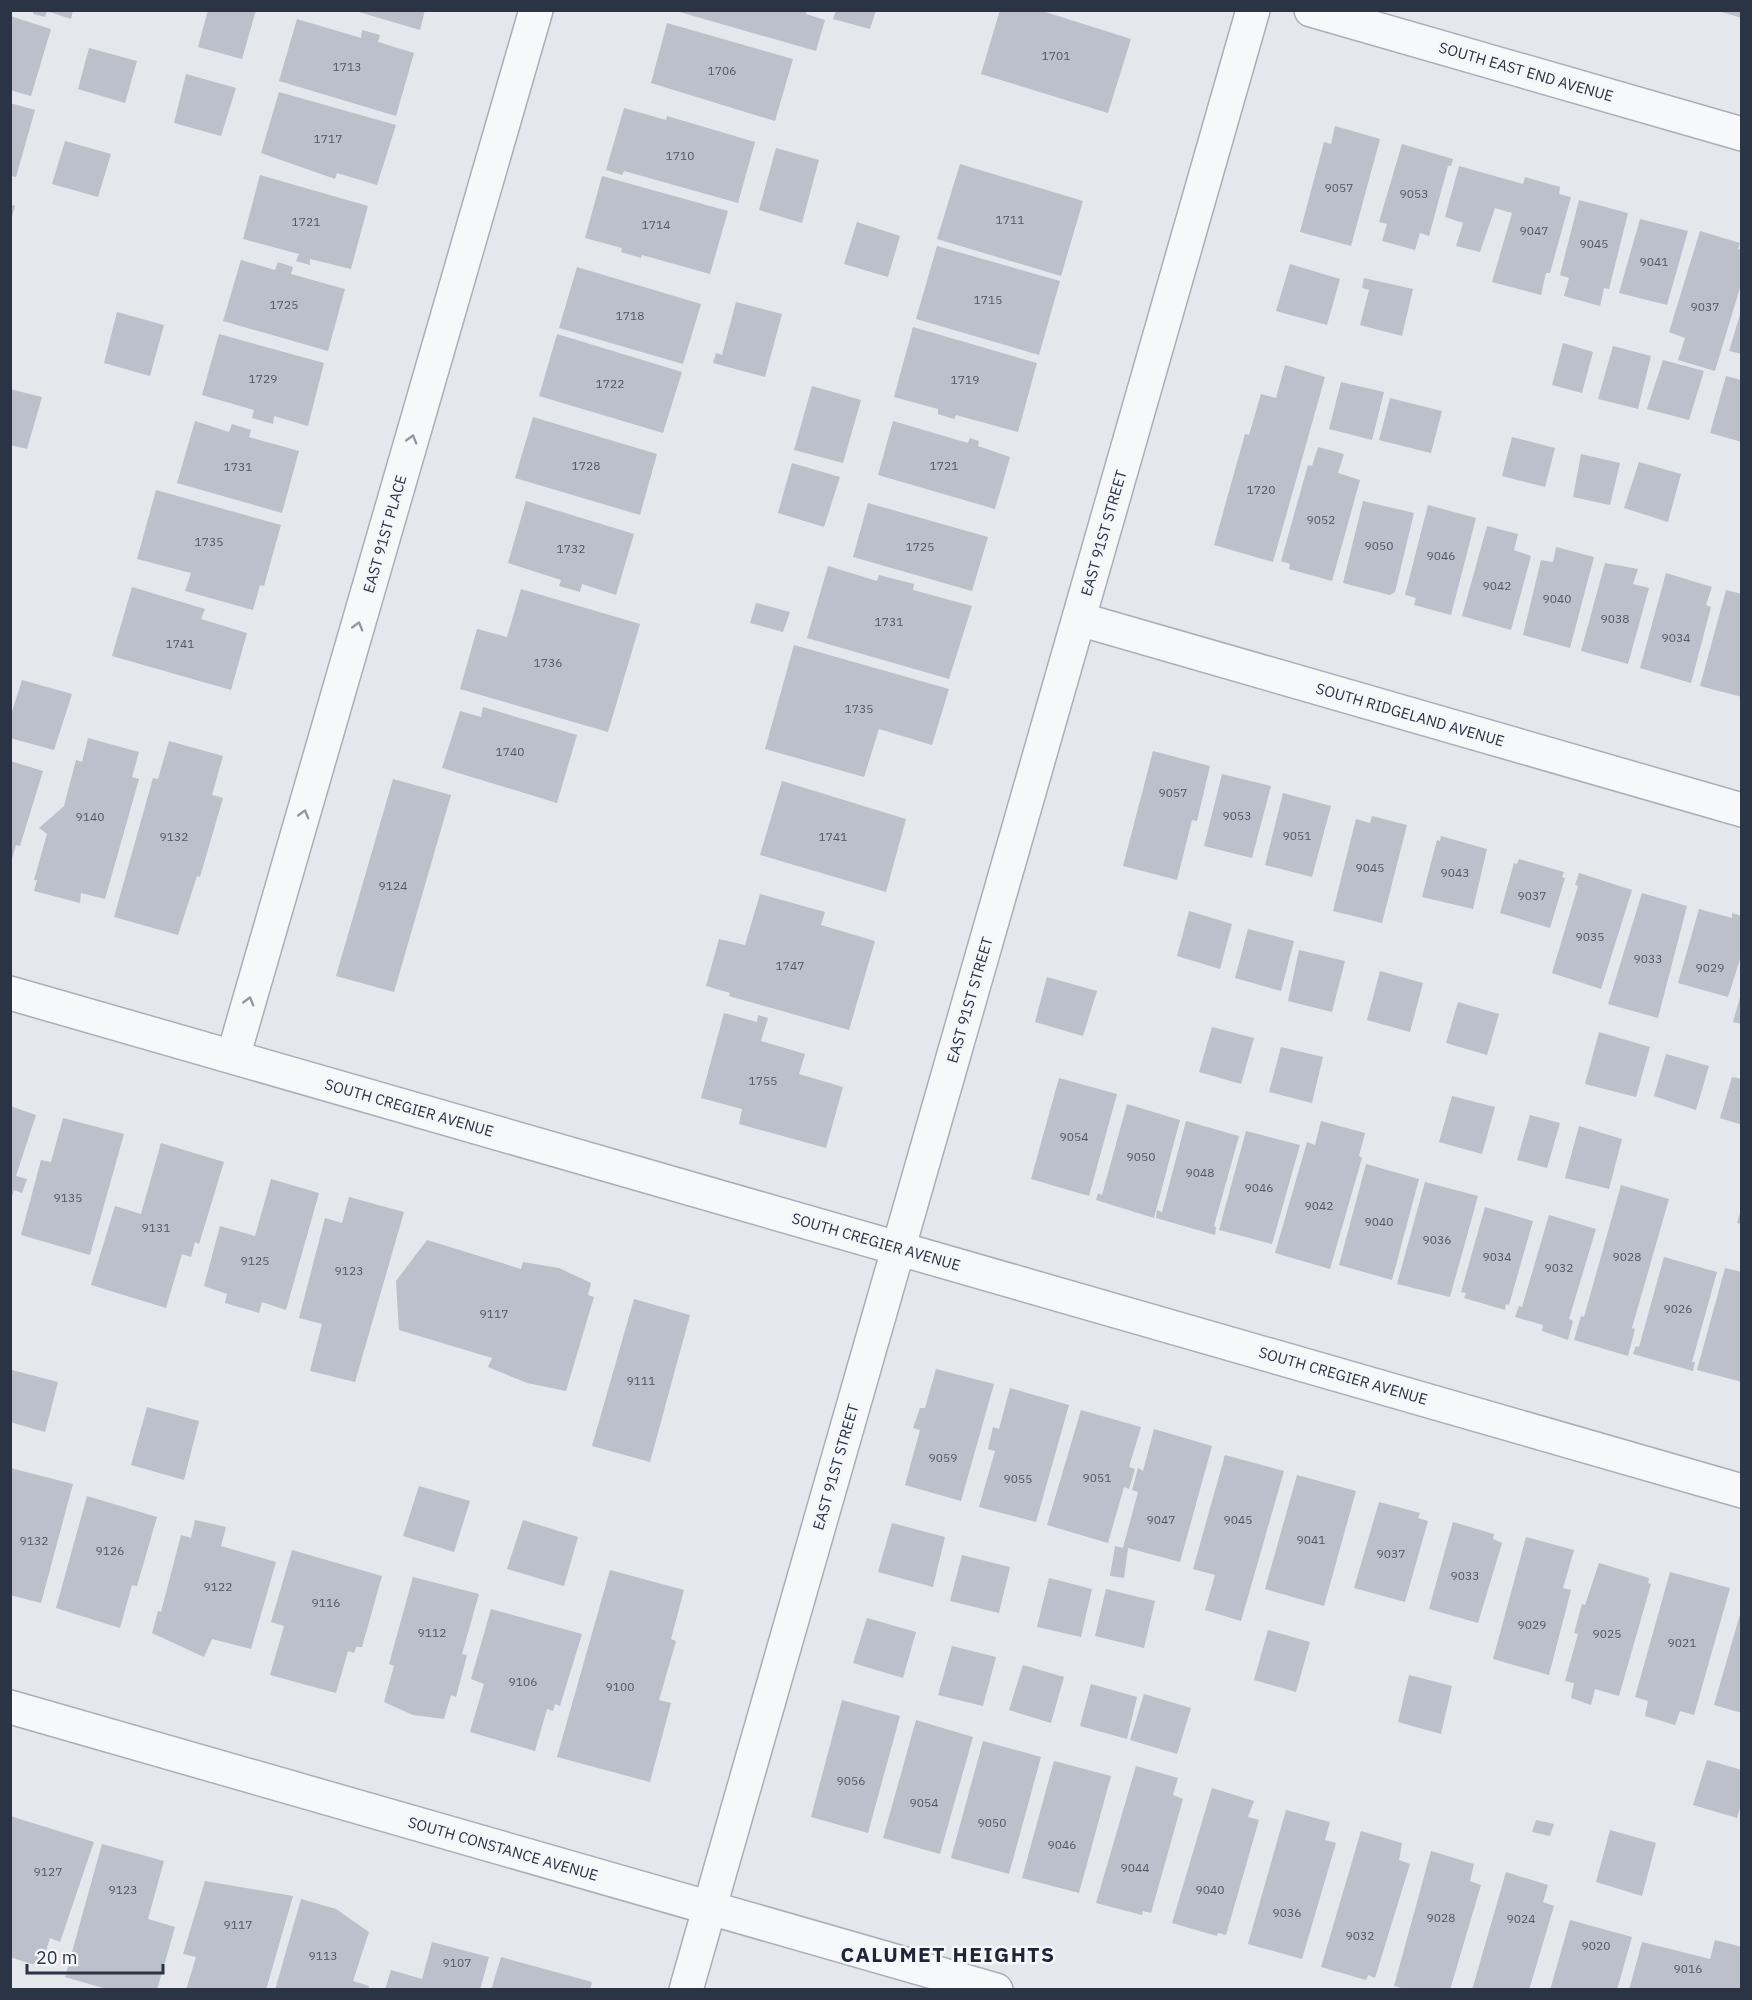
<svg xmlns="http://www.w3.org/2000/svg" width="1752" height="2000" font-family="'IBM Plex Sans',sans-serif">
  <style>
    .building { fill: #bbc0ca }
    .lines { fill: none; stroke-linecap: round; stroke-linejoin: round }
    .street-casing { stroke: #a9aeb7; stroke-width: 36 }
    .street { stroke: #f7f8fa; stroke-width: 33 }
    .oneway { stroke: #9196a0 }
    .labels { text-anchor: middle; stroke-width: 5; stroke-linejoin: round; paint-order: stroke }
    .number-label { font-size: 12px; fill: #4f5766 }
    .street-label { font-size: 15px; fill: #2b3445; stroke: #f4f6f9 }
    .district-label { font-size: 21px; font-weight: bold; letter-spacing: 1.5px; fill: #1d2536; stroke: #f4f6f9 }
  </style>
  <rect width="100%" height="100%" fill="#e4e7ec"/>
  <path class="building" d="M34 10H73L71 19 47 11 45 17 33 14Z
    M208 10H256L242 59 198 47Z
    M352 10H425L420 30Z
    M806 10V14L825 20 816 51 676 11Z
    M836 10H876L870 29 833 19Z
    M1000 10H1039L1131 39 1108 113 981 74Z
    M1742 10V18L1718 11V10Z
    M10 16 51 29 31 96 10 90Z
    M297 19 361 38 362 30 380 35 378 42 414 53 396 116 279 81Z
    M667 23 793 59 775 121 651 83Z
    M89 48 137 61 125 103 78 89Z
    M186 74 236 88 221 136 174 123Z
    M279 92 396 125 377 185 337 173 335 179 261 153Z
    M10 103 35 110 16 177 10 176Z
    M624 108 666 120 667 116 755 142 738 203 624 171 622 175 606 170Z
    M1335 126 1380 139 1351 246 1300 232 1324 142 1331 144Z
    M65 141 111 154 98 197 52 184Z
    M1402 144 1453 159 1451 166H1448L1429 236 1420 233 1415 250 1382 241 1387 224 1379 222Z
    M776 148 819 160 802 223 759 210Z
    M960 164 1083 201 1061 276 937 239Z
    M1459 166 1523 184 1525 177 1560 187 1559 194 1571 197 1550 273H1546L1541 295 1492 282 1512 213 1495 208 1480 252 1456 246 1463 223 1445 217Z
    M260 175 368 206 351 269 310 259V265L296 261 299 254 243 239Z
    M602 176 728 211 710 274 642 255 641 258 621 252 622 248 585 238Z
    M1579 200 1628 213 1609 289 1604 288 1600 306 1564 296 1569 278 1560 275Z
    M10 204 15 206 11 220H10Z
    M1640 219 1688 231 1667 305 1619 293Z
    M857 222 900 236 888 277 844 264Z
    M1700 231 1740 243 1738 249 1742 250V281L1715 371 1678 360 1685 338 1669 332Z
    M937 246 1060 281 1039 355 916 319Z
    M241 260 275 270 278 262 293 267 291 274 345 289 328 351 223 321Z
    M1290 264 1340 279 1327 325 1276 311Z
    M577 267 701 304 683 364 559 328Z
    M1364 278 1413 289 1402 336 1360 325 1369 290 1362 288Z
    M736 302 782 314 765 377 713 363 716 353 722 355Z
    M1742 308V354L1729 351Z
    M117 312 164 325 150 376 104 363Z
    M913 327 1037 363 1018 432 956 415 954 419 938 414V409L894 397Z
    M219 334 324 363 308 426 274 416 273 424 252 418 254 410 202 395Z
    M557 334 682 372 663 433 539 396Z
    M1563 343 1593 352 1582 393 1552 385Z
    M1613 346 1651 356 1638 409 1598 399Z
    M1663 360 1704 371 1689 420 1647 409Z
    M1285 365 1325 377 1273 562 1214 545 1245 434 1249 435 1261 394 1276 398Z
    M1726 376 1742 380V442L1710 433Z
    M1341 382 1384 392 1372 440 1329 429Z
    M812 386 861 400 843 463 794 450Z
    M10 389 42 397 27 449 10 445Z
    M1390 398 1442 411 1431 453 1379 440Z
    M533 417 657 454 640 515 515 478Z
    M195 421 229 432 232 424 251 430 249 437 299 451 282 513 177 483Z
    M893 421 968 443 970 438 979 441 978 446 1010 457 995 509 878 475Z
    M1512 437 1555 448 1545 487 1502 476Z
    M1318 447 1344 454 1338 473 1360 480 1332 581 1289 569 1290 564 1281 561 1308 465 1312 466Z
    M1581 454 1620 463 1610 505 1573 497Z
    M1639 462 1681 474 1668 522 1624 508Z
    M792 463 840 477 824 527 778 513Z
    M156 490 281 525 264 586 260 585 253 610 185 591 191 573 137 559Z
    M526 501 634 534 616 595 582 584 580 592 559 586 561 580 508 563Z
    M1363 501 1414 513 1395 592 1390 595 1343 583Z
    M868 503 988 537 972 591 853 557Z
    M1428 505 1476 518 1451 615 1414 605 1416 598 1405 595Z
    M1487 526 1518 534 1514 550 1531 556 1511 630 1462 616Z
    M1556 547 1594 557 1570 648 1523 635 1541 560 1553 562Z
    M1605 563 1638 569 1633 584 1649 588 1628 664 1581 651Z
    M828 566 877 581 879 575 914 584 913 590 972 606 949 679 807 638Z
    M1666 573 1712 587 1706 605 1711 607 1691 683 1640 668Z
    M132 587 205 609 201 619 247 633 231 690 112 656Z
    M521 589 640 624 608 732 460 689 477 629 507 637Z
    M1726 590 1742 594V697L1700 686Z
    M756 603 790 612 783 632 750 623Z
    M794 645 949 689 932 745 879 729 864 777 765 749Z
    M22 680 72 694 54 750 10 738V718Z
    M483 707 577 735 557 803 442 768 460 711 481 717Z
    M88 738 139 752 132 777 139 779 105 899 81 893 80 903 34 891 37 880H34L47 834 39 828 64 806 76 760 82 762Z
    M169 741 223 756 212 795 223 798 200 877 197 876 178 935 114 917 153 778 158 779Z
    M1153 751 1210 766 1197 821 1192 820 1177 880 1123 866Z
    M10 761 43 771 20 846 16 845 11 862Z
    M1222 774 1271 786 1252 858 1204 846Z
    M393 779 451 795 394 992 336 976Z
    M782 781 906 819 886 892 760 855Z
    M1283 793 1331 806 1312 877 1265 865Z
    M1372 816 1407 825 1382 923 1333 911 1356 819 1370 823Z
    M1441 836 1487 849 1473 909 1422 897 1437 840 1440 841Z
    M1519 859 1564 872 1562 877 1565 878 1550 928 1500 913 1514 863 1517 864Z
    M1579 873 1632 890 1601 989 1552 973 1578 886 1575 885Z
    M1642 893 1687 906 1658 1018 1608 1004Z
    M760 894 825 912 821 925 875 941 849 1030 729 996 730 993 706 986 719 939 745 945Z
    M1699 909 1732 918V913L1742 916V953L1728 997 1678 983Z
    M1189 911 1232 924 1220 969 1177 956Z
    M1248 929 1294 941 1281 991 1235 978Z
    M1299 950 1345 961 1332 1012 1288 1001Z
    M1380 971 1423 983 1410 1032 1367 1020Z
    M1047 977 1097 991 1083 1036 1035 1022Z
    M1741 994H1742V1024L1733 1022Z
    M1458 1002 1499 1014 1487 1055 1446 1043Z
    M724 1013 757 1022 758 1015 768 1018 761 1041 805 1054 799 1074 843 1087 826 1148 739 1124 742 1109 701 1098Z
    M1212 1027 1254 1038 1241 1084 1199 1072Z
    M1599 1032 1650 1047 1636 1097 1585 1084Z
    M1281 1047 1323 1057 1312 1103 1269 1092Z
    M1666 1054 1709 1066 1696 1110 1654 1096Z
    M1732 1077 1742 1079V1125L1720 1118Z
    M1059 1078 1117 1094 1089 1196 1031 1179Z
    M1452 1096 1495 1107 1482 1154 1439 1142Z
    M1127 1104 1180 1120 1154 1218 1096 1200 1098 1193 1102 1195Z
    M10 1106 36 1115 16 1176 27 1179 22 1193 14 1190 11 1199Z
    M1530 1115 1560 1123 1547 1168 1517 1160Z
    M63 1118 124 1134 90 1255 21 1235 41 1160 51 1162Z
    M1186 1121 1239 1136 1214 1226 1216 1227 1215 1235 1156 1218 1157 1210 1162 1212Z
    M1321 1121 1365 1133 1359 1156 1362 1158 1330 1269 1275 1253 1307 1142 1315 1145Z
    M1579 1126 1622 1139 1609 1189 1565 1178Z
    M1246 1131 1300 1145 1272 1244 1219 1230Z
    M161 1143 224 1162 199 1244 195 1242 191 1257 182 1254 166 1308 91 1285 115 1206 141 1214Z
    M1366 1164 1419 1179 1392 1280 1339 1265Z
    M271 1179 319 1193 286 1310 262 1302 259 1313 225 1303 227 1294 204 1286 220 1226 255 1236Z
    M1425 1182 1478 1196 1450 1297 1397 1284Z
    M1621 1185 1669 1199 1632 1328 1635 1329 1628 1356 1574 1340 1581 1316 1584 1317Z
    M349 1197 404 1212 355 1382 310 1371 322 1324 299 1318 325 1218 342 1223Z
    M1485 1207 1533 1221 1509 1305 1506 1304 1505 1310 1464 1298 1466 1293 1461 1292Z
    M1741 1209 1742 1210V1224L1737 1223Z
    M1549 1215 1596 1229 1569 1319 1573 1321 1568 1340 1542 1331 1543 1325 1515 1317 1519 1306 1522 1307Z
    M427 1240 521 1269 523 1262 559 1268 591 1283 588 1295 594 1297 566 1391 527 1383 488 1367 492 1358 399 1330 396 1281Z
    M1664 1257 1717 1272 1692 1362H1695L1693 1371 1633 1354 1636 1346 1639 1347Z
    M1725 1268 1742 1272V1382L1697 1370Z
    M634 1299 690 1315 650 1462 592 1446Z
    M936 1369 994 1384 961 1501 905 1485 920 1430 913 1428 920 1408H925Z
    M12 1370 58 1382 45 1432 10 1422Z
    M1010 1388 1069 1405 1036 1522 979 1507 995 1451 988 1449 993 1427 999 1429Z
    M147 1407 199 1421 184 1480 131 1465Z
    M1081 1410 1141 1427 1129 1467 1135 1469 1129 1489 1124 1487 1108 1543 1047 1525Z
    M1154 1429 1212 1446 1180 1562 1128 1548 1124 1578 1110 1576 1115 1546 1123 1548 1138 1492 1132 1490 1138 1468 1143 1471Z
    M1225 1455 1284 1471 1241 1621 1205 1610 1215 1575 1193 1569Z
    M10 1468 73 1484 41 1603 10 1595Z
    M1297 1475 1356 1491 1324 1606 1265 1589Z
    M419 1486 470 1501 454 1552 403 1536Z
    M87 1496 157 1517 137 1586 132 1585 120 1628 56 1608Z
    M1379 1502 1420 1513 1418 1518 1428 1521 1405 1602 1354 1588Z
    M195 1520 226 1527 221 1546 276 1562 251 1649 212 1639 204 1657 152 1633 158 1611 161 1612 181 1535 191 1538Z
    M523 1520 578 1537 564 1586 507 1569Z
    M1453 1522 1494 1534 1493 1539 1502 1543 1478 1623 1429 1609Z
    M892 1523 945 1537 933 1587 878 1572Z
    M1526 1537 1574 1550 1563 1588 1571 1590 1549 1675 1493 1659Z
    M292 1550 382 1576 362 1647H356L354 1653 348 1651 336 1693 270 1675 284 1626 271 1622Z
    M962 1555 1010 1567 999 1613 950 1601Z
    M1599 1563 1649 1578 1648 1583 1651 1584 1619 1696 1595 1689 1591 1705 1571 1698 1574 1683 1565 1681 1578 1634 1574 1633 1582 1604 1585 1605Z
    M610 1570 684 1590 671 1639 676 1641 659 1700 671 1703 650 1782 557 1757Z
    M1670 1572 1730 1588 1694 1715 1680 1711 1675 1725 1645 1716 1648 1701 1635 1697Z
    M413 1577 479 1594 462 1654 467 1655 456 1697 451 1695 444 1719 413 1715 384 1702 394 1666 389 1664Z
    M1049 1578 1092 1589 1081 1637 1037 1627Z
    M1106 1589 1155 1601 1144 1648 1095 1636Z
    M491 1609 582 1634 560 1706 555 1704 553 1711 547 1709 535 1751 470 1732 484 1684 471 1679Z
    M1741 1611H1742V1713L1714 1705Z
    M867 1618 916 1632 903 1678 853 1663Z
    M1268 1630 1310 1642 1296 1692 1254 1680Z
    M952 1646 996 1657 983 1706 938 1695Z
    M1023 1665 1064 1677 1051 1723 1009 1710Z
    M1409 1675 1452 1686 1441 1734 1398 1722Z
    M1091 1684 1137 1697 1127 1739 1080 1726Z
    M1144 1694 1191 1708 1177 1754 1130 1740Z
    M842 1700 900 1716 868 1833 811 1817Z
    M916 1720 973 1737 940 1854 883 1838Z
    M983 1741 1041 1757 1009 1874 951 1858Z
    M1707 1760 1742 1770V1801L1737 1818 1693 1805Z
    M1054 1761 1111 1776 1079 1893 1022 1878Z
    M1136 1766 1178 1778 1173 1795 1183 1799 1151 1913 1143 1911 1142 1915 1096 1903Z
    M1212 1788 1254 1801 1248 1817 1259 1820 1226 1935 1218 1933 1217 1936 1172 1923Z
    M1286 1810 1330 1822 1325 1840 1336 1843 1302 1959 1248 1944Z
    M10 1816 94 1842 60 1942 50 1938 41 1967 10 1957Z
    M1536 1820 1554 1824 1550 1836 1532 1832Z
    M1610 1830 1656 1843 1642 1896 1596 1882Z
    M1361 1831 1402 1843 1399 1860 1410 1864 1375 1978 1368 1975 1366 1980 1321 1967Z
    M102 1844 164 1861 148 1919 175 1927 157 1990H110L65 1977Z
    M1431 1851 1474 1864 1470 1881 1481 1885 1450 1990H1407L1394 1986Z
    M1506 1872 1548 1885 1543 1902 1554 1906 1529 1990H1472Z
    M205 1881 293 1896 266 1990H186L196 1957 183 1954Z
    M301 1899 336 1909 369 1932 353 1981 369 1986 368 1990H275Z
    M1570 1920 1632 1937 1617 1990H1550Z
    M1715 1940 1742 1947V1990H1629L1642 1942 1710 1959Z
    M432 1942 489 1957 480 1990H385L391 1970 422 1979Z
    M501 1957 592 1982 590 1990H491Z"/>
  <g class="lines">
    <g class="street-casing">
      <path id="street" d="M1311 10 1742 134
        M1079 619 1742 810
        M10 993 1742 1491
        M233 1057 536 10
        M10 1707 996 1990
        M686 1990 1253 10"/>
    </g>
    <use href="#street" class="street"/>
  </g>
  <defs><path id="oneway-chevron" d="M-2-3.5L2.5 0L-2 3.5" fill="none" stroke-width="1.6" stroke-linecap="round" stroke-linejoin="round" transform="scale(1.5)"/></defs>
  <g class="oneway">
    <use href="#oneway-chevron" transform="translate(412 439) rotate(-74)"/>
    <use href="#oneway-chevron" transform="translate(358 626) rotate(-74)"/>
    <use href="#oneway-chevron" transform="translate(304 814) rotate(-74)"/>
    <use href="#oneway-chevron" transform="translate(249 1001) rotate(-74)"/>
  </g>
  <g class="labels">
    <g class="number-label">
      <text x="1056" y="60">1701</text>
      <text x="347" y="71">1713</text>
      <text x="722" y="75">1706</text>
      <text x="328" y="143">1717</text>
      <text x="680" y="160">1710</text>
      <text x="1339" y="192">9057</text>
      <text x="1414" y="198">9053</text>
      <text x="1010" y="224">1711</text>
      <text x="306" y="226">1721</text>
      <text x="656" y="229">1714</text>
      <text x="1534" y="235">9047</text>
      <text x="1594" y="248">9045</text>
      <text x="1654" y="266">9041</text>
      <text x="988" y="304">1715</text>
      <text x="284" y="309">1725</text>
      <text x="1705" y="311">9037</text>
      <text x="630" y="320">1718</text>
      <text x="263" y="383">1729</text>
      <text x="965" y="384">1719</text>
      <text x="610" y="388">1722</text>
      <text x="586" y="470">1728</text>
      <text x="944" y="470">1721</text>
      <text x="238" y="471">1731</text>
      <text x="1261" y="494">1720</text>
      <text x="1321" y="524">9052</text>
      <text x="209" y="546">1735</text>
      <text x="1379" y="550">9050</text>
      <text x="920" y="551">1725</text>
      <text x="571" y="553">1732</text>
      <text x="1441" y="560">9046</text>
      <text x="1497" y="590">9042</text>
      <text x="1557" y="603">9040</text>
      <text x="1615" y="623">9038</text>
      <text x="889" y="626">1731</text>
      <text x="1676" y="642">9034</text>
      <text x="180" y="648">1741</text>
      <text x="548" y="667">1736</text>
      <text x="859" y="713">1735</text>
      <text x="510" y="756">1740</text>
      <text x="1173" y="797">9057</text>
      <text x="1237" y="820">9053</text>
      <text x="90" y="821">9140</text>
      <text x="1297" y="840">9051</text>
      <text x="174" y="841">9132</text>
      <text x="833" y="841">1741</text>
      <text x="1370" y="872">9045</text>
      <text x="1455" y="877">9043</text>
      <text x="393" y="890">9124</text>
      <text x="1532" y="900">9037</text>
      <text x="1590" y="941">9035</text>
      <text x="1648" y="963">9033</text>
      <text x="790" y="970">1747</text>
      <text x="1710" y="972">9029</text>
      <text x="763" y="1085">1755</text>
      <text x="1074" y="1141">9054</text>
      <text x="1141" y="1161">9050</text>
      <text x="1200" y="1177">9048</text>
      <text x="1259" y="1192">9046</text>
      <text x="68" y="1202">9135</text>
      <text x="1319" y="1210">9042</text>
      <text x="1379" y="1226">9040</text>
      <text x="156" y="1232">9131</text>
      <text x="1437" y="1244">9036</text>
      <text x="1497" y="1261">9034</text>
      <text x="1627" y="1261">9028</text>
      <text x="255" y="1265">9125</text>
      <text x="1559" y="1272">9032</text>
      <text x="349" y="1275">9123</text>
      <text x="1678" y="1313">9026</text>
      <text x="494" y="1318">9117</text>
      <text x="641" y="1385">9111</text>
      <text x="943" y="1462">9059</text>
      <text x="1097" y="1482">9051</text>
      <text x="1018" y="1483">9055</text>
      <text x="1161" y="1524">9047</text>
      <text x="1238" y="1524">9045</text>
      <text x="1311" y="1544">9041</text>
      <text x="34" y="1545">9132</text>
      <text x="110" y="1555">9126</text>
      <text x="1391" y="1558">9037</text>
      <text x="1465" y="1580">9033</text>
      <text x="218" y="1591">9122</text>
      <text x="326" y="1607">9116</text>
      <text x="1532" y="1629">9029</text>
      <text x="432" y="1637">9112</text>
      <text x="1607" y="1638">9025</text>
      <text x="1682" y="1647">9021</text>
      <text x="523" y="1686">9106</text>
      <text x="620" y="1691">9100</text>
      <text x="851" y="1785">9056</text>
      <text x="924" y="1807">9054</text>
      <text x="992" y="1827">9050</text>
      <text x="1062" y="1849">9046</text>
      <text x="1135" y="1872">9044</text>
      <text x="48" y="1876">9127</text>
      <text x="123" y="1894">9123</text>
      <text x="1210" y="1894">9040</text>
      <text x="1287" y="1917">9036</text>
      <text x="1441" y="1922">9028</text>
      <text x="1521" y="1923">9024</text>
      <text x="238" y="1929">9117</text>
      <text x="1360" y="1940">9032</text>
      <text x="1596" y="1950">9020</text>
      <text x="323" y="1960">9113</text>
      <text x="457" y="1967">9107</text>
      <text x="1688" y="1973">9016</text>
    </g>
    <g class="street-label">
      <text transform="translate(1526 72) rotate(16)" y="5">SOUTH EAST END AVENUE</text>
      <text transform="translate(1104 533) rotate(-74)" y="5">EAST 91ST STREET</text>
      <text transform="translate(385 534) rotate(-74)" y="5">EAST 91ST PLACE</text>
      <text transform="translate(1410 715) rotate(16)" y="5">SOUTH RIDGELAND AVENUE</text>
      <text transform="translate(970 1000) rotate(-74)" y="5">EAST 91ST STREET</text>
      <text transform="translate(409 1108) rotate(16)" y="5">SOUTH CREGIER AVENUE</text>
      <text transform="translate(876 1242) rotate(16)" y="5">SOUTH CREGIER AVENUE</text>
      <text transform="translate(1343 1376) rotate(16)" y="5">SOUTH CREGIER AVENUE</text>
      <text transform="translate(836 1467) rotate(-74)" y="5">EAST 91ST STREET</text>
      <text transform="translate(503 1849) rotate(16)" y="5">SOUTH CONSTANCE AVENUE</text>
    </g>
    <g class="district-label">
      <text x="948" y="1962">CALUMET HEIGHTS</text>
    </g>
  </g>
  <rect width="1752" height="2000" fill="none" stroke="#2b3445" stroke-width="24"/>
  <path d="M27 1964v9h136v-9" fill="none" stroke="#2b3445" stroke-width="3"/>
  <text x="36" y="1964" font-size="18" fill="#2b3445" stroke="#f4f6f9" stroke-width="4.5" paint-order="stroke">20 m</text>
</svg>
